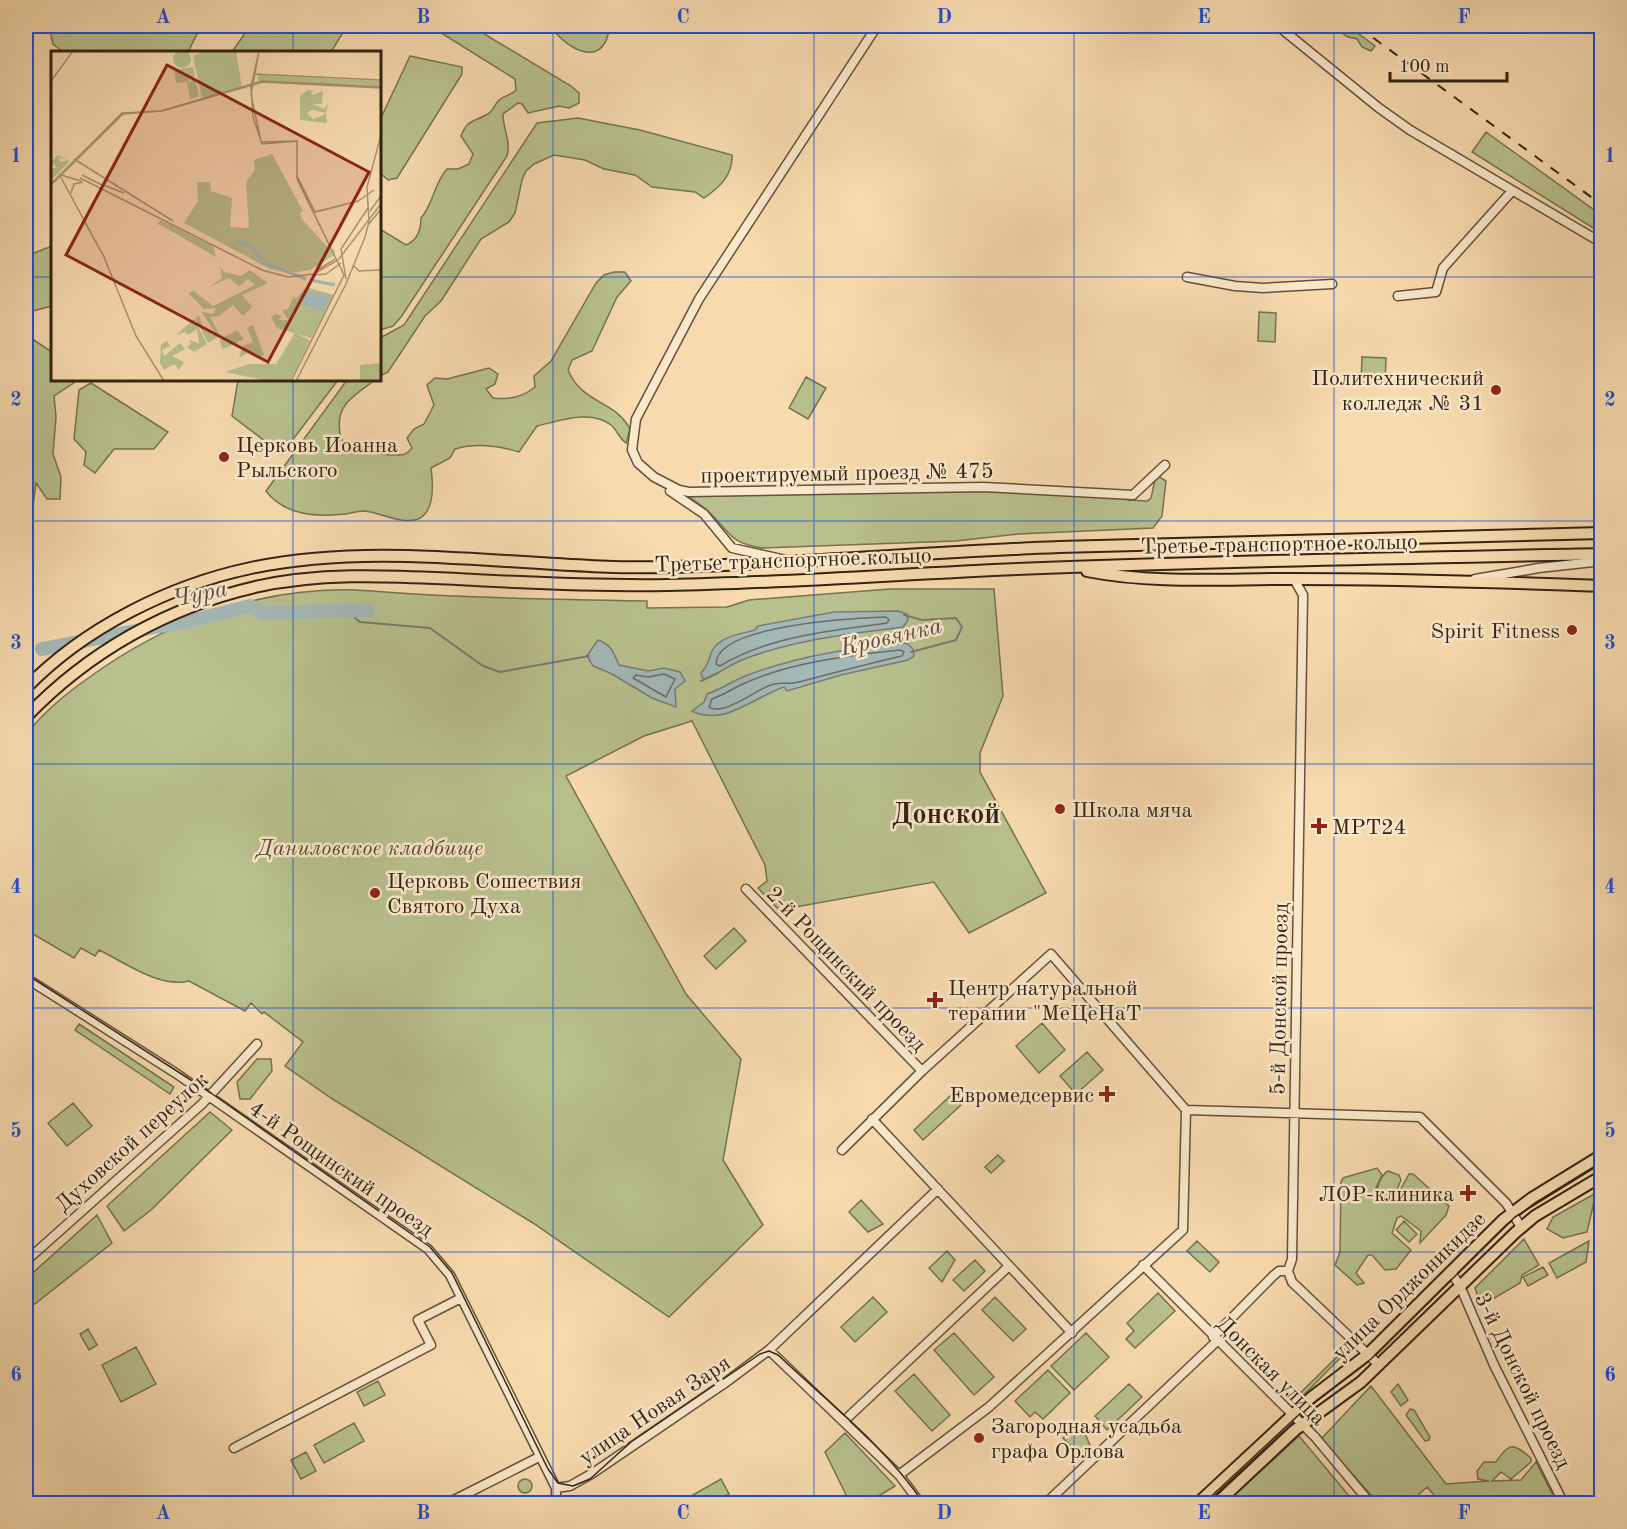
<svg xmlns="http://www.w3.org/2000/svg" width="1627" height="1529" font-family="'Old Standard TT',serif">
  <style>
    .green { fill: #b8c18e; stroke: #767250; stroke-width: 1.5 }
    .water { fill: #a3b8b7; stroke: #777c75; stroke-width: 1.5 }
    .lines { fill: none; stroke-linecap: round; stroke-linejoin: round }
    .shore { stroke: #6c6d64; stroke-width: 1.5 }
    .stream { stroke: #777c75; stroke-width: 2 }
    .river { stroke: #a3b8b7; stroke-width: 14 }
    .minor-casing { stroke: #655039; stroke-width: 11 }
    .major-casing { stroke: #342212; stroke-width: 14 }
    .minor { stroke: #fae8cb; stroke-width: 8 }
    .major { stroke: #f7dbaf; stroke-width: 10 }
    .tram { stroke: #342212; stroke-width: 1.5 }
    .rail { stroke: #342212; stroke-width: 2; stroke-dasharray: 10 10; stroke-linecap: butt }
    .grid { fill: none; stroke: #1d4ed8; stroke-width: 1.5; stroke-opacity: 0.55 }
    .poi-dot { fill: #8f2418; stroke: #fae8cb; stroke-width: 2 }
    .labels { text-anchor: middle; stroke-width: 5; stroke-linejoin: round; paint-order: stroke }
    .poi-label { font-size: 22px; fill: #342212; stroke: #fae8cb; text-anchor: start }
    .street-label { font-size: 22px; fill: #342212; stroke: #fae8cb }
    .park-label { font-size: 22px; font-style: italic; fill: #554a31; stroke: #fae8cb }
    .water-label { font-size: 24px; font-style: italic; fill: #554f44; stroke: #fae8cb }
    .district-label { font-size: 28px; font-weight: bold; fill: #342212; stroke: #fae8cb }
    .inset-river { fill: none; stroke: #a3b8b7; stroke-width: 3 }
    .inset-road { fill: none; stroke: #a99170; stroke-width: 1.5 }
    .view { fill: #8f2418; fill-opacity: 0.15; stroke: #8f2418; stroke-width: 3 }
    .inset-edge { fill: none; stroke: #342212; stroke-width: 3 }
    .neatline { fill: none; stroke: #1d4ed8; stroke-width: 2 }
    .grid-label { font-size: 20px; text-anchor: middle; font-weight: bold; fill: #1d4ed8 }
  </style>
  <rect width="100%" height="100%" fill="#f7dbaf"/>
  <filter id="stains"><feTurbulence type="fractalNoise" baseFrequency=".00333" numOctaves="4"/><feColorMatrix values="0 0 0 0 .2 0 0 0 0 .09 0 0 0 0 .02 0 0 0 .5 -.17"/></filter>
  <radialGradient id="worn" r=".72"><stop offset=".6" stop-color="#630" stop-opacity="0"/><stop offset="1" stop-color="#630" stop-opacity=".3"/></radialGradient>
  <path class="green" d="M49 26H201L188 52H63L53 44Z
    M250 26H347L331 52H232Z
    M430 26H455L469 33 481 32 571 86 579 93V103L569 108 559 106 528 113 522 104 518 103 503 114C503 130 511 140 507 156L401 317 393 326 380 330V229L406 245C418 240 421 230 421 218 434 203 434 183 447 169H458L469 164 473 154 461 136C467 120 473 122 486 115 493 112 494 105 499 100 504 95 511 96 516 90L515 79Z
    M550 26H603L609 31C601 71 564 46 550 26Z
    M1332 26H1348L1375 46 1371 51 1362 47 1357 39 1348 37Z
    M410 56 462 67V74L397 178 388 180 380 173V120Z
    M578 118 640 130 732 155C733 175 720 187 704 198L695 192 652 187 635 175 604 169 585 160 554 155 534 164 526 171 522 180 515 213 509 222 481 239 441 301 425 316 388 372 380 376V338L404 325 537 123Z
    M1486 132 1601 215V233L1472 152Z
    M52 246V306L33 311 26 318V256Z
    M614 272H625L631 281 617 297 592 351 572 360 568 370C582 404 615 400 630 429L626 443C619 438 617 430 611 425 591 409 559 421 537 426L519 452C499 446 475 443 455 449L450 458 431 468C433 483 435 512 418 519 401 525 380 512 364 511 357 511 352 513 346 514 317 517 285 516 266 491L347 380H375C366 387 354 394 346 404 337 415 336 439 349 447 356 452 398 457 405 454 408 453 410 450 412 448L407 438 414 429 424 424 434 405 427 385 435 378 447 379 489 368 498 374 495 384 486 389 493 398C508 400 523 397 535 387L534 376 551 361 596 283 604 275Z
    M1259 312 1276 313 1275 342 1258 341Z
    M26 335 52 352V380H78L54 396 56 417 53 454 61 477 60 499H47L36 483 26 560Z
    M1362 357 1386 358 1385 383 1361 382Z
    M806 377 826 388 808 419 789 408Z
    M238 380H338L282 454 232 416Z
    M91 383 168 432 154 449H114L95 473 84 465 86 452 74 439 79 390Z
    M1156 475 1166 481 1162 516 1153 528 1018 534 956 541 762 548C728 542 731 533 708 511 699 503 687 496 677 488L983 483 1128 492V500L1147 501 1151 498Z
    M890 589H994L1003 696 980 753V772L1046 893 969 933 934 882 779 910 758 888 767 881 765 865 692 721 644 736 566 776 686 994 741 1059 723 1160 763 1225 669 1317 533 1223 331 1098 285 1066 303 1042 264 1012 262 1014 251 1003 245 1011 189 981C159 988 126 963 99 950L95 956 81 948 74 958 26 930V735C47 707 75 687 104 667 178 617 266 587 356 590 389 592 423 595 456 596 519 599 583 600 647 601V608L727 607 749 600Z
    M734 928 746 941 716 969 704 956Z
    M1042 1023 1065 1050 1039 1073 1016 1046Z
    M79 1024 174 1087 170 1094 75 1030Z
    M1087 1052 1103 1070 1076 1094 1060 1076Z
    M257 1059H271L272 1071 250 1099H240L237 1082Z
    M951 1095 961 1105 923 1140 914 1130Z
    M73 1103 92 1126 67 1146 48 1123Z
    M210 1112 232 1130 151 1210 124 1231 107 1206Z
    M998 1155 1004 1161 991 1173 985 1167Z
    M1377 1168 1382 1175 1375 1190 1377 1199 1393 1203 1409 1174H1413L1449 1206 1446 1215 1420 1243 1421 1231 1401 1216 1397 1218 1392 1233 1411 1250 1396 1269 1385 1270 1372 1255H1368L1356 1273 1364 1283 1357 1285 1335 1265 1340 1252 1341 1182 1343 1178Z
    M1388 1171 1399 1175 1401 1180 1392 1200 1388 1201 1377 1196C1376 1188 1381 1175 1388 1171Z
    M1596 1193 1587 1232 1563 1238 1547 1229 1553 1217Z
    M861 1200 883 1224 868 1232 849 1212Z
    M97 1215 112 1243 26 1311V1279Z
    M1404 1221 1417 1234 1409 1242 1396 1230Z
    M1524 1239 1539 1265 1522 1275 1520 1283 1481 1306 1475 1288Z
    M1197 1241 1219 1262 1210 1272 1187 1251Z
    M1589 1241 1586 1262 1557 1278 1549 1263Z
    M947 1251 955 1260 942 1282 929 1268Z
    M975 1260 985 1271 964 1291 953 1280Z
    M1543 1267 1548 1275 1528 1286 1523 1277Z
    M1158 1293 1175 1311 1135 1348 1126 1339 1134 1331 1127 1323Z
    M873 1297 887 1312 855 1342 841 1327Z
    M995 1297 1026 1329 1013 1341 982 1310Z
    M88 1329 97 1345 89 1350 80 1334Z
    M954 1333 994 1377 974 1395 934 1350Z
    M1086 1333 1109 1357 1074 1390 1051 1366Z
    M136 1347 156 1384 121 1402 102 1365Z
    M1347 1347 1349 1349 1294 1405 1291 1402Z
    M1048 1370 1070 1393 1043 1419 1035 1412 1030 1417 1015 1401Z
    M914 1374 950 1415 932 1431 895 1391Z
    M378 1381 385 1395 364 1406 357 1392Z
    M1129 1384 1142 1397 1107 1430 1095 1416Z
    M1398 1384 1408 1400 1401 1406 1391 1392Z
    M1371 1386 1446 1484 1489 1481 1478 1479 1477 1471 1484 1462H1496C1509 1442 1513 1443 1531 1458V1462L1511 1479 1501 1472 1492 1481 1521 1480 1536 1462 1557 1503H1441L1427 1487 1409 1503H1378L1321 1439Z
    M1410 1409 1414 1410 1430 1437 1429 1440 1425 1441 1406 1415Z
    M1080 1422 1092 1450 1083 1459 1063 1438Z
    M354 1423 364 1441 324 1463 314 1445Z
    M845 1433 895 1486 867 1503H850L825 1452Z
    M1299 1436 1355 1503H1226Z
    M306 1452 316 1471 301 1479 291 1460Z
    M721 1479 729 1494 712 1503H695L691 1496Z
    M518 1486a7 7 0 1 1 14 0a7 7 0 1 1-14 0Z"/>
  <path class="water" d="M898 611 907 614 908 620 903 627C851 634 797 639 747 658 732 663 720 673 705 679L702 677 701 673C709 665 708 660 712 651 720 636 741 634 755 630L758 626 834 612Z
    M598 640C612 645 613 652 619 665L648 671 664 668 680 672 685 681 675 689 676 707 652 698 612 674 593 666 587 656Z
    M907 643 913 649 914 656 908 660 841 675 787 691 784 687C754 697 724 727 692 711L704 702 707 694C722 689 734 680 748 675 798 656 854 647 907 643Z"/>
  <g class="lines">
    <path class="shore" d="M886 617 889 620 887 623C830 631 769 636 720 666L716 664C716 625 854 618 886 617Z
      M900 650 904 652 902 656C867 664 833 673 799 682 787 685 779 681 768 686 754 692 723 716 709 707L712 699C726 694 736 686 750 681 793 662 853 655 900 650Z
      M664 674 675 679 666 697 633 678 636 675 648 677Z"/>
    <path class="stream" d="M347 611 360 622 430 628 483 666 500 672 589 656
      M904 615 922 620 956 618 962 627 956 640 911 652
      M701 681 718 673"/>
    <path class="river" d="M42 649 202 618 250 606 263 613 368 610"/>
    <g class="minor-casing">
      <path id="minor" d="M877 26 699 299 636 419 632 450 638 463 654 477 679 490 689 492 983 487 1133 495 1165 465
        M1278 26 1379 108 1410 130 1602 243
        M1187 277 1235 286 1263 288 1332 284
        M1398 296 1436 292 1443 268 1512 191
        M670 491 704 514 732 548 786 560
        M1294 579 1303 595 1292 1259 1288 1271 1292 1282 1379 1365
        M1475 579 1539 568 1602 561
        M746 889 922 1071
        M26 978 177 1074 428 1249 450 1275 556 1488V1504
        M872 1119 1072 1333
        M842 1150 922 1071 1051 954 1186 1110 1420 1117 1506 1203 1521 1227
        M26 1261 202 1104 257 1044
        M1143 1265 1315 1437 1371 1504
        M1451 1272 1460 1286 1494 1365 1564 1504
        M1213 1337 1273 1276 1279 1271H1288
        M769 1350 899 1475 921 1504
        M844 1421 1009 1266
        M234 1448 431 1345 418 1320 461 1298
        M899 1475 989 1407 1183 1230 1186 1110
        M556 1488 570 1486 593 1473 725 1383 769 1350 938 1189
        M446 1504 539 1457
        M1045 1504 1217 1341"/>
    </g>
    <g class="major-casing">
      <path id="major" d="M1087 571C1153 584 1220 579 1287 579 1392 579 1497 582 1602 586
        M26 688C84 628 170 585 251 568 388 539 533 571 671 567 801 563 930 552 1059 547 1240 541 1421 539 1602 533
        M26 717C88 652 168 607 255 587 322 572 390 576 457 579 528 583 598 586 668 585 785 583 901 574 1017 569 1212 561 1407 558 1602 554
        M1197 1504 1312 1397 1367 1355 1503 1220 1532 1198 1602 1155
        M1216 1504 1295 1430 1361 1382 1516 1232 1535 1216 1602 1176"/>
    </g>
    <use href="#minor" class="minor"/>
    <use href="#major" class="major"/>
    <path class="tram" d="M26 974 211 1093 430 1247 452 1273 548 1469 558 1483 573 1486 590 1479 631 1442 760 1354 769 1351 778 1355C828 1402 886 1447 924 1504
      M1203 1504 1304 1410 1371 1359 1515 1217 1602 1163"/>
    <path class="rail" d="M1357 26 1602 205"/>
  </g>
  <path class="grid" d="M293 26V52M553 26V1504M814 26V1504M1074 26V1504M1334 26V1504M26 277H52M380 277H1602M293 380V1504M26 521H1602M26 764H1602M26 1008H1602M26 1252H1602"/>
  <g class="poi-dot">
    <circle cx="1496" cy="390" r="6"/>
    <circle cx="224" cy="457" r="6"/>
    <circle cx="1572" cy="630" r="6"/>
    <circle cx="1060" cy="809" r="6"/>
    <path d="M1316 817h6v6h6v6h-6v6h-6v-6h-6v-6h6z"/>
    <circle cx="375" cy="893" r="6"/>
    <path d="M932 991h6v6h6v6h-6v6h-6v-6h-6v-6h6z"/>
    <path d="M1104 1085h6v6h6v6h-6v6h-6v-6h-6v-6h6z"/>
    <path d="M1465 1184h6v6h6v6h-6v6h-6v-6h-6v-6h6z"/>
    <circle cx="979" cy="1438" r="6"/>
  </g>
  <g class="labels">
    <g class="poi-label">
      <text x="1484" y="385" text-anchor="end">Политехнический<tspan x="1484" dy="25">колледж № 31</tspan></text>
      <text x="236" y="452">Церковь Иоанна<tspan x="236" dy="25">Рыльского</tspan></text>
      <text x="1560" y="638" text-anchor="end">Spirit Fitness</text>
      <text x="1072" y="817">Школа мяча</text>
      <text x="1332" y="834">МРТ24</text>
      <text x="387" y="888">Церковь Сошествия<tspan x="387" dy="25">Святого Духа</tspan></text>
      <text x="948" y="995">Центр натуральной<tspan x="948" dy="25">терапии "МеЦеНаТ</tspan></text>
      <text x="1094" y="1102" text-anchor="end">Евромедсервис</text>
      <text x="1454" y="1201" text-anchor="end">ЛОР-клиника</text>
      <text x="991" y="1433">Загородная усадьба<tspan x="991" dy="25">графа Орлова</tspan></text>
    </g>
    <g class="street-label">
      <text transform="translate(847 472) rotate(-1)" y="8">проектируемый проезд № 475</text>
      <text transform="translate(1279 543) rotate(-1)" y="8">Третье транспортное кольцо</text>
      <text transform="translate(793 559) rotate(-2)" y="8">Третье транспортное кольцо</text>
      <text transform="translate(847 968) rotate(46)" y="8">2-й Рощинский проезд</text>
      <text transform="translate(1278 999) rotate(-89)" y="8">5-й Донской проезд</text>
      <text transform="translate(131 1141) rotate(-42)" y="8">Духовской переулок</text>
      <text transform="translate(342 1168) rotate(35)" y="8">4-й Рощинский проезд</text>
      <text transform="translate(1408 1285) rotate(-44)" y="8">улица Орджоникидзе</text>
      <text transform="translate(1272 1370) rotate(45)" y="8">Донская улица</text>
      <text transform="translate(1524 1380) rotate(64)" y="8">3-й Донской проезд</text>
      <text transform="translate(654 1409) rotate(-34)" y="8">улица Новая Заря</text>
    </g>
    <g class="park-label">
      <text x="370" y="855">Даниловское кладбище</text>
    </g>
    <g class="water-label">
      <text transform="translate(200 593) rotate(-12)" y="8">Чура</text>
      <text transform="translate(891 636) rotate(-13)" y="8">Кровянка</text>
    </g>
    <g class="district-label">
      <text x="946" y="823">Донской</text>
    </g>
  </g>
  <g transform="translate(51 51)">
    <rect width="330" height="330" fill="#f7dbaf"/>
    <path d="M122 8a9 9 0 1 1 18 0a9 9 0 1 1-18 0ZM153 0H185L191 37 151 47 142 5ZM142 16 144 26H137L138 32 144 27 148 45 139 48 136 31 125 32 123 19ZM207 24 330 30V36L207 30ZM256 39 265 40 260 41 262 44 272 40 271 53H262L273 58 277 53 275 62 261 59 256 62 262 68 275 63 276 72 249 69V45ZM221 103 252 160 249 162 251 168 279 199 283 198 284 204 259 219 238 222 219 218 133 172 147 150 146 131H159L160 140 181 147 179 176 198 177 195 131 204 119 203 109ZM7 104 16 108 7 107 10 111 17 109 18 111 1 128V117H6L0 111ZM109 169 162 195 165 206 108 173 105 176ZM169 215 173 221 190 225 199 219 217 232 191 244 201 256 192 265 182 254 168 265 159 266 169 285 157 292 144 267 148 265 152 276 166 285 151 261 162 263 165 257 153 258 137 242 143 240 162 255 204 234 197 228 188 235 178 227 158 236 171 227ZM255 236 283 244 260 287 226 277 220 266 225 263 231 265 228 269H237L231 259 237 258 243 245 245 248ZM143 268 156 293 143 301 136 296 140 293 138 289 148 292 146 278 137 284 134 281 125 284ZM202 274 213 304 206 307 196 302 188 307 192 295 202 291 196 277ZM186 279 193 288 172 298 168 289ZM244 282 259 289 239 330H217L174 321 198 313H225ZM116 290 119 295 111 299 113 305 129 292 134 298 121 305 133 311 128 319 123 313 113 319 109 312 110 293ZM330 312V330H309V314Z" fill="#b8c18e"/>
    <path d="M256 240 280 244 272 260 249 253Z" fill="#a3b8b7"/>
    <path class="inset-river" d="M186 190 199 194 214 212M212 211 255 228M259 229 284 234"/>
    <path class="inset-road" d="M208 0 200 43 210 91 246 90V128L293 224 240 330M203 23 330 29M0 30 22 0M200 36 202 66 211 93 246 90V125L264 161 307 150 323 139M200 36 208 0M23 108 122 170M8 123 53 206 85 285 113 330M10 124 30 130M31 124 53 135M29 127 211 219 237 226 263 223 287 209 330 153M0 133 71 62 110 60 211 30 330 36M0 134 72 63 111 60 212 31 330 37M52 134 73 142M20 142 23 133 32 131M319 160 330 145M318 173 330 158M303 215 308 220 330 219M268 218 284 208M263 224 275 223 290 212M295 228 290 198 317 157M245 330 295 233 314 186 318 171 316 136 330 84"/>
    <path class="view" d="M116 14 318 121 217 311 15 204Z"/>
    <rect width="330" height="330" class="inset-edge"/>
  </g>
  <rect width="1627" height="1529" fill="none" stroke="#f7dbaf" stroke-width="66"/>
  <path d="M1390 72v9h117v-9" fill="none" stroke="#342212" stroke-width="3"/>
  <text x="1399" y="72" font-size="18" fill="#342212" stroke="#fae8cb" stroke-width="4.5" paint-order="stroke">100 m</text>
  <rect x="33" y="33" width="1561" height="1463" class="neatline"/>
  <g class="grid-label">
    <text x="163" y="23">A</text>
    <text x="423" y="23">B</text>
    <text x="683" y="23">C</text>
    <text x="944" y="23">D</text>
    <text x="1204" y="23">E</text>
    <text x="1464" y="23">F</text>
    <text x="16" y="162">1</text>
    <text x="1610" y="162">1</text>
    <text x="16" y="406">2</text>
    <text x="1610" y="406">2</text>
    <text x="16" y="649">3</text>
    <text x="1610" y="649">3</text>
    <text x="16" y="893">4</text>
    <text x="1610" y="893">4</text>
    <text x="16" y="1137">5</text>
    <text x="1610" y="1137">5</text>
    <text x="16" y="1381">6</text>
    <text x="1610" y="1381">6</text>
    <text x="163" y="1519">A</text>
    <text x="423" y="1519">B</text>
    <text x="683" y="1519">C</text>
    <text x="944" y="1519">D</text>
    <text x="1204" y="1519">E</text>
    <text x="1464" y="1519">F</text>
  </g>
  <rect width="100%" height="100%" filter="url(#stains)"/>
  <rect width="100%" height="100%" fill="url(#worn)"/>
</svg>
